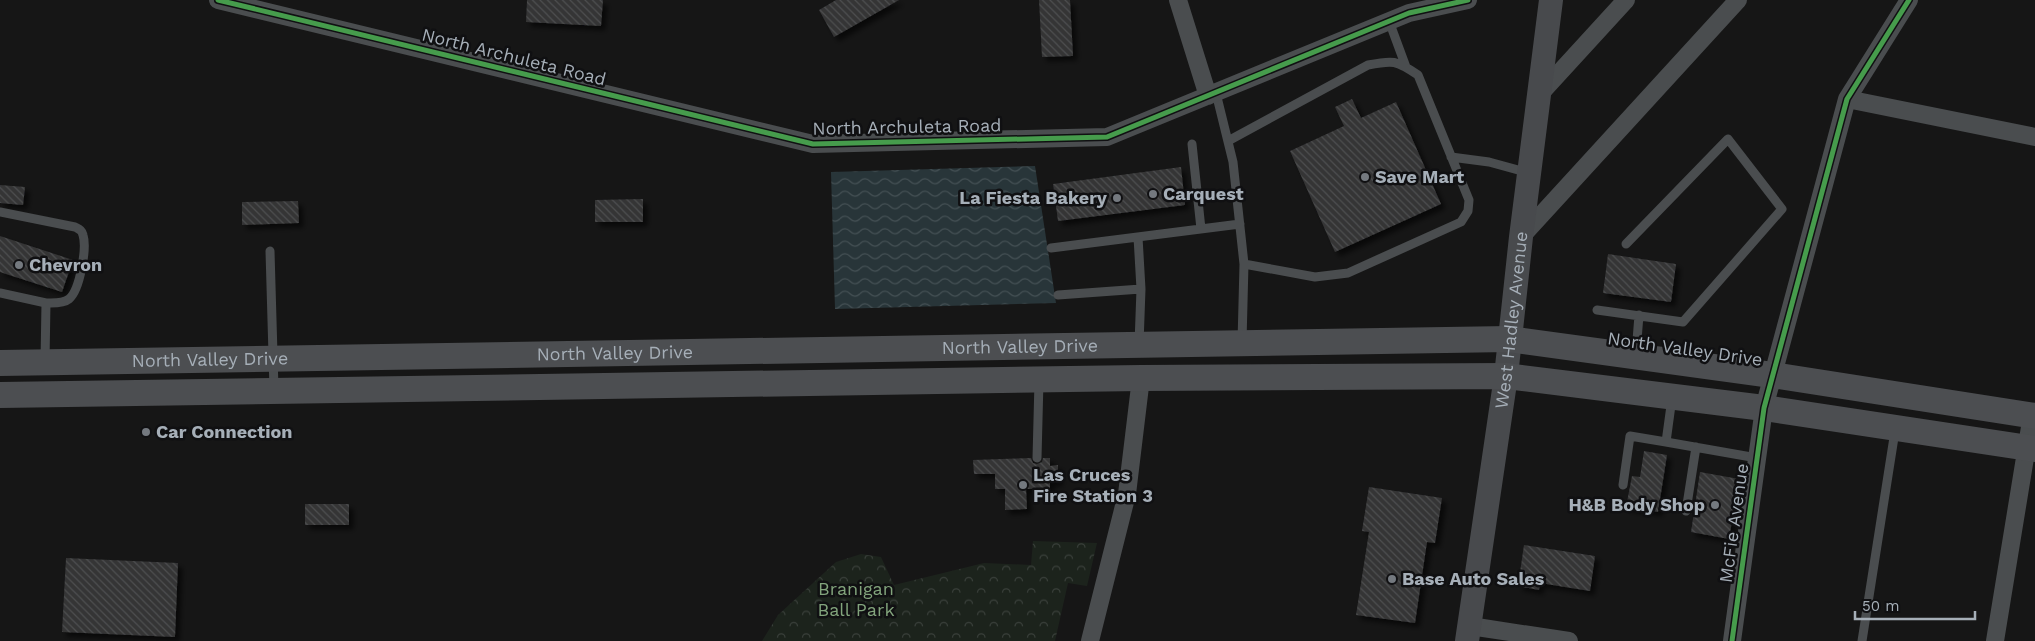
<svg xmlns="http://www.w3.org/2000/svg" width="2035" height="641" font-family="'Work Sans',sans-serif">
  <style>
    .forest { fill: url(#forest-crowns) }
    .water { fill: url(#water-waves) }
    .building { fill: url(#building-back-hatch); filter: url(#shadow) }
    .lines { fill: none; stroke-linecap: round; stroke-linejoin: round }
    .lane { stroke: #4a4d4f; stroke-width: 9 }
    .street { stroke: #4a4d4f; stroke-width: 18 }
    .secondary { stroke: #484a4d; stroke-width: 24 }
    .primary { stroke: #4c4e51; stroke-width: 26 }
    .cycleway-casing { stroke: #101012; stroke-width: 8 }
    .cycleway { stroke: #469c4c; stroke-width: 5 }
    .poi-dot { fill: #74797f; stroke: #101012; stroke-width: 2 }
    .labels { text-anchor: middle; stroke-width: 5; stroke-linejoin: round; paint-order: stroke }
    .street-label { font-size: 18px; fill: #a6afb8; stroke: #101012 }
    .poi-label { font-size: 18px; font-weight: bold; fill: #a6afb8; stroke: #101012; text-anchor: start }
    .park-label { font-size: 18px; fill: #82a47c; stroke: #101012 }
  </style>
  <defs>
    <pattern id="forest-crowns" width="20" height="18" patternUnits="userSpaceOnUse" patternTransform="scale(1.25)"><rect width="20" height="18" fill="#1c231c"/><path d="M2 6a3 3 0 1 1 6 0M12 15a3 3 0 1 1 6 0" fill="none" stroke="#3a403b"/></pattern>
    <pattern id="water-waves" width="16" height="10" patternUnits="userSpaceOnUse" patternTransform="scale(1.25)"><rect width="16" height="10" fill="#283539"/><path d="M0 5q4-4 8 0t8 0" fill="none" stroke="#445054"/></pattern>
    <pattern id="building-back-hatch" width="6" height="6" patternUnits="userSpaceOnUse" patternTransform="scale(1.25)"><rect width="6" height="6" fill="#343435"/><path d="M-1 5l2 2M0 0l6 6M5-1l2 2" fill="none" stroke="#4e4f50"/></pattern>
    <filter id="shadow"><feDropShadow dx="4.5" dy="4.5" stdDeviation="2.5" flood-color="#0009"/></filter>
  </defs>
  <rect width="100%" height="100%" fill="#161616"/>
  <path class="forest" d="M1033 541 1097 543 1087 586 1068 583 1055 641H762L778 615 836 562 861 554 881 557 894 585 984 563 1031 565Z"/>
  <path class="water" d="M1035 166 1056 303 835 309 831 172Z"/>
  <path class="building" d="M527 0H603L601 26 526 22Z
    M836 0H899L834 37 819 10Z
    M1039 0H1070L1073 56 1042 57Z
    M1352 99 1361 118 1396 102 1441 204 1335 252 1290 151 1344 126 1335 107Z
    M1181 167 1185 205 1058 221 1053 184Z
    M0 185 25 187 23 205 0 203Z
    M643 199V222H595V200Z
    M298 201 299 223 242 225V202Z
    M0 236 73 260 62 292 0 272Z
    M1608 254 1676 264 1671 302 1603 293Z
    M1644 451 1667 455 1658 512 1626 507 1632 476 1640 477Z
    M1031 458 1033 463 1037 464 1042 462 1043 458H1050V466L1058 465V482H1050V488L1026 489 1027 509 1005 510V489H995V474H974L973 460Z
    M1700 472 1739 479 1729 539 1691 532Z
    M1369 487 1442 498 1435 543 1427 542 1415 623 1356 615 1369 532 1362 531Z
    M305 504H349V525H305Z
    M1524 545 1595 556 1590 591 1540 583 1539 590 1518 586Z
    M66 558 178 563 175 637 62 632Z"/>
  <g class="lines">
    <path class="lane" d="M1389 21 1406 67
      M1216 93 1233 162 1244 264 1242 342
      M1228 141 1368 65C1393 60 1396 60 1418 75L1469 200 1468 211 1461 222 1348 273 1315 277 1244 264
      M1192 144 1201 229
      M1451 157 1489 162 1529 173
      M0 212 75 227C79 229 82 230 83 235 87 248 80 290 69 299 63 304 52 303 46 303
      M1051 248 1240 224
      M270 251 274 389
      M0 293 46 303 45 361
      M1058 295 1141 289 1138 237
      M1597 310 1683 322 1782 209 1728 139 1626 244
      M1139 344 1141 289
      M1636 353 1639 315
      M1672 398 1666 442 1757 458
      M1037 458 1039 381
      M1623 485 1630 436 1666 442
      M1686 511 1696 447
      M1862 641 1895 431"/>
    <path class="street" d="M218 0 813 144 1107 137 1409 13 1468 0
      M1178 0 1208 96
      M1539 95 1626 0
      M1847 99 2035 137
      M1521 237 1738 0
      M1470 626 1569 641
      M1090 641 1127 494 1141 378
      M1732 641 1764 408 1847 99 1909 0
      M1995 641 2032 415"/>
    <path class="secondary" id="s1" d="M1467 641 1506 376 1521 237 1551 0"/>
    <g class="primary">
      <path id="s2" d="M0 363 1509 339 1772 375 2035 416"/>
      <path d="M0 395 1141 378 1506 376 1764 408 2035 449"/>
    </g>
    <g class="cycleway-casing">
      <path id="cycleway" d="M218 0 813 144 1107 137 1409 13 1468 0
        M1732 641 1764 408 1847 99 1909 0"/>
    </g>
    <use href="#cycleway" class="cycleway"/>
  </g>
  <g class="poi-dot">
    <circle cx="1365" cy="177" r="5"/>
    <circle cx="1153" cy="194" r="5"/>
    <circle cx="1117" cy="198" r="5"/>
    <circle cx="19" cy="265" r="5"/>
    <circle cx="146" cy="432" r="5"/>
    <circle cx="1023" cy="485" r="5"/>
    <circle cx="1715" cy="505" r="5"/>
    <circle cx="1392" cy="579" r="5"/>
  </g>
  <g class="labels">
    <g class="street-label">
      <text transform="translate(514 57) rotate(14)" y="6">North Archuleta Road</text>
      <text transform="translate(907 127) rotate(-1)" y="6">North Archuleta Road</text>
      <text dy="6" stroke="none"><textPath href="#s1" startOffset="324">West Hadley Avenue</textPath></text>
      <text dy="6" stroke="none"><textPath href="#s2" startOffset="1020">North Valley Drive</textPath></text>
      <text transform="translate(1685 349) rotate(8)" y="6">North Valley Drive</text>
      <text dy="6" stroke="none"><textPath href="#s2" startOffset="615">North Valley Drive</textPath></text>
      <text dy="6" stroke="none"><textPath href="#s2" startOffset="210">North Valley Drive</textPath></text>
      <text transform="translate(1734 523) rotate(-82)" y="6">McFie Avenue</text>
    </g>
    <g class="poi-label">
      <text x="1375" y="183">Save Mart</text>
      <text x="1163" y="200">Carquest</text>
      <text x="1107" y="204" text-anchor="end">La Fiesta Bakery</text>
      <text x="29" y="271">Chevron</text>
      <text x="156" y="438">Car Connection</text>
      <text x="1033" y="481">Las Cruces<tspan x="1033" dy="21">Fire Station 3</tspan></text>
      <text x="1705" y="511" text-anchor="end">H&amp;B Body Shop</text>
      <text x="1402" y="585">Base Auto Sales</text>
    </g>
    <g class="park-label">
      <text x="856" y="595">Branigan<tspan x="856" dy="21">Ball Park</tspan></text>
    </g>
  </g>
  <path d="M1855 611v8h120v-8" fill="none" stroke="#a6afb8" stroke-width="2.5"/>
  <text x="1862" y="611" font-size="15" fill="#a6afb8" stroke="#101012" stroke-width="4" paint-order="stroke">50 m</text>
</svg>
